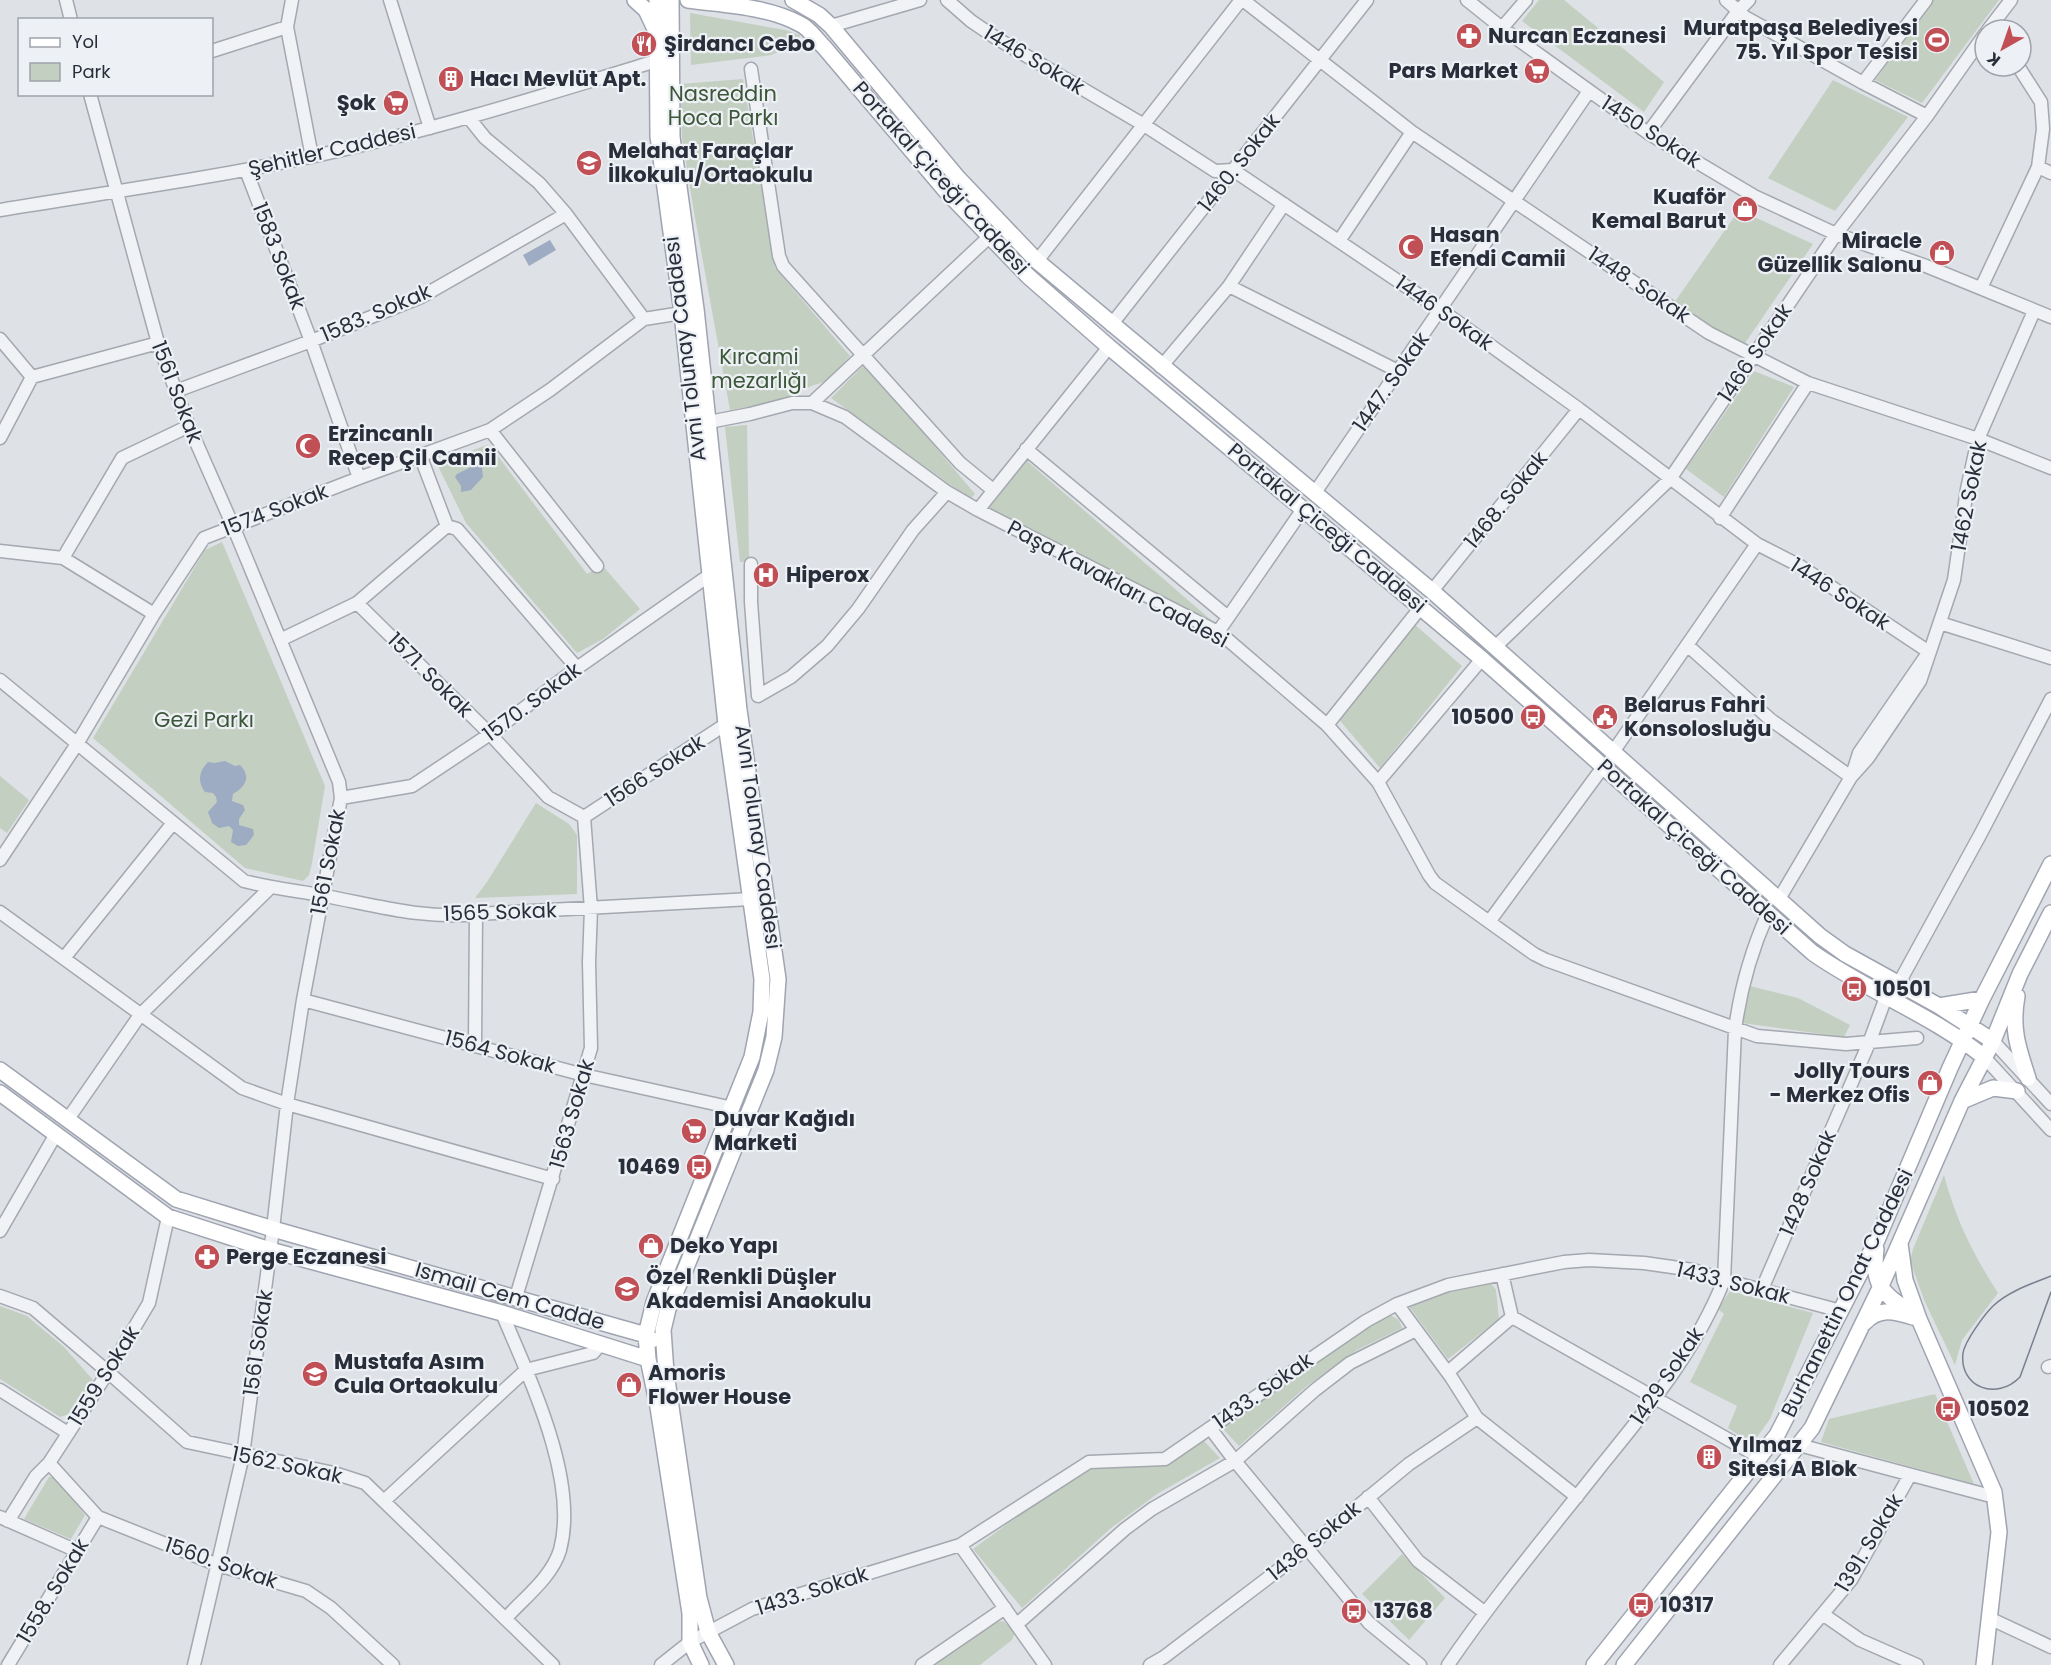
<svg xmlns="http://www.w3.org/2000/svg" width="2051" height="1665" font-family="Poppins,sans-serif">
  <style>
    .green { fill: #c3cfc0 }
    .water { fill: #9dacc3 }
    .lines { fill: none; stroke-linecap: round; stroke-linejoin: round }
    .minor-casing { stroke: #a4a8af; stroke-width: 15 }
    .major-casing { stroke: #9fa4b1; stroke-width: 18 }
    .minor { stroke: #f0f2f5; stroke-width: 12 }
    .major { stroke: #fff; stroke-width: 15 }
    .tram { stroke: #797f8e; stroke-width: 1.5 }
    .labels { text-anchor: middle; stroke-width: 4.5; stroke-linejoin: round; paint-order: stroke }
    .poi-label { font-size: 21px; font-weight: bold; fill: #292e3b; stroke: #edf0f4; text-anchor: start }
    .street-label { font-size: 21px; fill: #292e3b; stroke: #edf0f4 }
    .park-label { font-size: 21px; fill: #3b5638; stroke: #edf0f4 }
  </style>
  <rect width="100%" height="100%" fill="#dee1e6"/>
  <path class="green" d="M1539 0H1564L1664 82 1644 112 1522 21Z
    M1933 0H1999L1922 103 1875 80Z
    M690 13 785 30 800 35 798 44 771 55 691 65Z
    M743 79 775 268 850 356 827 381 811 386 783 401 730 410 694 212 682 137 680 84Z
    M1833 80 1908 117 1835 211 1768 178Z
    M1739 210 1813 244 1743 346 1674 303Z
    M863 366 910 417 975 494 970 499 831 398Z
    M1754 371 1794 387 1724 497 1686 469Z
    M747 425 749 562H740L725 427Z
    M487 445 491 447 587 574 602 565 640 609 603 639 577 653 466 523 437 464Z
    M1027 461 1211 620 988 509Z
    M222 542 325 786 312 863 309 875 303 881 245 868 93 738 205 550Z
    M1413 623 1462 666 1380 768 1337 717Z
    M0 776 29 800 7 833 0 828Z
    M536 803 569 824 577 835V894L475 898 487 882Z
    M1750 986 1798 998 1850 1025 1844 1037 1742 1023Z
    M1944 1175C1955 1218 1974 1256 1998 1293L1962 1340 1955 1365 1925 1302 1910 1261 1913 1249Z
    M1491 1283 1496 1290 1499 1319 1448 1359 1408 1305 1418 1298Z
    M1730 1291 1813 1313 1770 1419 1752 1444 1728 1428 1737 1406 1690 1382 1724 1314 1718 1309Z
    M0 1306 27 1316 64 1347 93 1380 70 1414 60 1417 0 1379Z
    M1388 1314 1399 1320 1402 1328 1357 1350 1308 1385 1239 1446 1222 1428 1373 1318Z
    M1935 1394 1974 1484 1821 1442 1829 1419Z
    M1201 1438 1220 1458 1157 1494 1111 1528 1022 1608 973 1549 1077 1473 1090 1468 1159 1466Z
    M49 1477H55L85 1515 71 1539 24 1519Z
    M1402 1554 1445 1598 1409 1640 1362 1594Z
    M1003 1621 1014 1631V1635L1012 1640 980 1665H929C946 1654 985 1623 1003 1621Z"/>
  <path class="water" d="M550 240 556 250 529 266 523 255Z
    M477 464 482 468 483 477 471 490 461 492V486L455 477 457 474Z
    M225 761 235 766 240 765C252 777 245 787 233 794L232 801 243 805 245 810 239 819V825L253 829 254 835 246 845 238 846 231 842 233 830 229 826 219 828 212 823 208 812 217 802 216 797 213 793 205 792C197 782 199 771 208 762L214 763Z"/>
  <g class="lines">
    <g class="minor-casing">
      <path id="minor" d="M66 0 71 20
        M292 0 287 27 312 157
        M390 0 430 128
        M947 0 971 21 996 38 1144 125 1215 171 1233 170 1441 310 1579 409 1757 544 1800 566 1929 652
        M1243 0 1412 132 1709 333 1808 383 1978 439 2051 468
        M1467 0 1502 28 1648 133 1754 196 1836 234 1926 266 2051 317
        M1726 0 1745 17 1863 83 1927 116
        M831 26 920 0
        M1502 28 1526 0
        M1988 30 2011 0
        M212 51 287 27
        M751 69 779 256 783 266 960 463 993 490
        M1863 83 1926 0
        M90 94 158 343 189 426 233 526 339 782 341 798 303 1000 287 1104 273 1229 243 1455 194 1665
        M469 118 485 138 539 183 566 214 644 319
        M1648 133 1738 11 1749 0
        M2038 167 2051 173
        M246 170 311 341 359 478
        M0 210C103 193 207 179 310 157 427 132 542 96 656 61
        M1339 241 1412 132
        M1037 261 1241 0
        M1229 286 1398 371
        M1981 288 2038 167 2043 129 2041 102 2018 66
        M1111 325 1367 0
        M0 339 32 377 158 343
        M1161 367 1229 286 1284 204
        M176 391 311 341 421 297 566 214
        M812 403 989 237
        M709 422 750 414 792 403H812L845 417 947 492 978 510 1218 632 1227 639 1327 725 1378 782 1429 875 1435 883 1534 954 1546 960 1757 1036 1846 1044 1917 1038
        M490 430 597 566
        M0 438 32 377
        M1026 449 1228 617
        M420 455 447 526 457 529 577 668
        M1314 494 1589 91
        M978 510 1109 347
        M1720 518 1808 383
        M0 551 63 558 154 614
        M63 558 122 458 189 426
        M751 564V602L758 696 791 677 827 646 858 609 913 530 947 492
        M1432 591 1579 409
        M357 603 490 734 548 797 584 817
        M1940 623 2051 658
        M1218 632 1303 509
        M280 640 357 603 447 526
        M1687 645 1771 720 1851 777
        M1495 647 1670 479 1836 234 1927 116 1985 34
        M0 680 244 881C271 888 298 891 325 896 374 905 426 920 476 914L751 899
        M1327 725 1421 607
        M1613 752 1757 544
        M1853 772 1859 753 1926 656
        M1378 782 1482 659
        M341 798 412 786 490 734 577 668 711 574
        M584 817 726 724
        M0 860 77 744 154 614 204 538 359 478 490 430 550 390 644 319 682 313
        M1779 899 1851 777 1868 758 1920 681 1954 580 1967 489 1978 439 2034 311
        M0 912 242 1088 287 1104 553 1179
        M1489 922 1603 767
        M64 958 173 823
        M1899 983 1980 835 2051 699
        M303 1000 584 1075 733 1108
        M1993 1041 2051 1104
        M475 1045 476 914
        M1984 1057 2051 1130
        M68 1119 140 1015 270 888
        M0 1231 56 1134
        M1502 1274 1512 1317 1761 1458
        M1762 1289 1869 1043 1886 997
        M0 1296 33 1308 108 1372 187 1442 334 1473 365 1483 553 1665
        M516 1297 591 1048 589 962 591 909 584 817
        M1397 1304 1451 1377 1477 1418 1577 1497
        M502 1313C529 1378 579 1479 560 1550 552 1577 524 1598 506 1618
        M2048 1367 2051 1366
        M1448 1372 1512 1317
        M0 1390 68 1433
        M1210 1428 1235 1461 1369 1623 1420 1665
        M1799 1445 1987 1495 1994 1492
        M49 1463 98 1517 218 1565 306 1591 331 1608 393 1665
        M1368 1497 1418 1561 1484 1612
        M385 1500 526 1370 593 1353 601 1344
        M0 1517 77 1551
        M8 1521 36 1476 49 1463 108 1372 149 1303 168 1217
        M960 1545 1045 1665
        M1824 1615 1860 1640 1917 1665
        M1989 1618 2051 1647
        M1017 1624 1125 1529 1152 1509 1235 1461 1315 1390 1350 1363 1416 1330
        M8 1665 98 1517
        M661 1665 690 1642 752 1609 960 1545 1089 1462 1165 1459 1366 1321 1397 1304 1448 1285 1564 1262 1589 1260 1644 1263 1693 1270 1724 1280 1841 1311
        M922 1665 1005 1608
        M1150 1665 1164 1657 1306 1549 1409 1464 1477 1418
        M1448 1665C1495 1596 1549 1532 1601 1466 1648 1408 1696 1351 1724 1280L1735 1030C1740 991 1752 949 1768 913
        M1780 1665 1851 1580 1910 1475"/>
    </g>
    <g class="major-casing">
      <path id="major" d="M635 0 646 10 655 29
        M657 0 658 136 682 313 726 724 762 979 761 1012 752 1057 654 1302 646 1335 648 1359 658 1407 690 1613V1642L701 1665
        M671 0 672 137 696 309 739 710 778 979 774 1037 766 1070 683 1275 668 1309 663 1330 666 1373 699 1598 708 1632 726 1665
        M688 0C724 5 767 6 800 24 809 28 816 39 824 47L945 190 1028 276 1109 347 1482 659 1813 953C1867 991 1932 1015 1984 1057
        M793 0 819 15 831 26 958 178 1037 261 1432 591 1820 936 1845 954 1939 1006 1993 1041
        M2017 996C2011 1028 2018 1048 2028 1078
        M1939 1006 1982 999
        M0 1070 176 1199 273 1229 621 1328 646 1335 652 1340
        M0 1093 168 1217 270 1250 502 1313 648 1359
        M1962 1101 1993 1088 2017 1091
        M1900 1244 1905 1280 1919 1319 1994 1492 1999 1532 1984 1665
        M1876 1249C1871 1292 1888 1295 1919 1319
        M1864 1323C1879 1307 1894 1311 1913 1317
        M1594 1665 1777 1435 1877 1240 1950 1068 1982 999 2051 864
        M1624 1665 1812 1428 1880 1288 1962 1101 1993 1041 2020 974 2051 913"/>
    </g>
    <use href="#minor" class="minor"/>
    <use href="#major" class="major"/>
    <path class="tram" d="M2051 1276C2031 1284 2009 1291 1993 1306 1984 1315 1965 1341 1963 1353 1959 1388 1997 1401 2020 1377L2051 1292"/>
  </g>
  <defs>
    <g id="pharmacy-disc" transform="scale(1.35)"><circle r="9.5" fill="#c04f56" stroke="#edf0f4"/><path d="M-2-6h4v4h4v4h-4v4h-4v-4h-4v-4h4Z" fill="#fff"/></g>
    <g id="stadium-disc" transform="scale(1.35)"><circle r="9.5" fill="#c04f56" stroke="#edf0f4"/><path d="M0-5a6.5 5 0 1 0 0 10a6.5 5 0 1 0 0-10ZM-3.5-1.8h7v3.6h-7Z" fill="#fff"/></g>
    <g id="restaurant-disc" transform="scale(1.35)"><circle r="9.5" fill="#c04f56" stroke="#edf0f4"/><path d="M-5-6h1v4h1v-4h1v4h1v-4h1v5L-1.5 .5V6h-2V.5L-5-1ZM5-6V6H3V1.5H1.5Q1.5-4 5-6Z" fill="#fff"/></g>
    <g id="supermarket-disc" transform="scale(1.35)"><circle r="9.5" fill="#c04f56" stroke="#edf0f4"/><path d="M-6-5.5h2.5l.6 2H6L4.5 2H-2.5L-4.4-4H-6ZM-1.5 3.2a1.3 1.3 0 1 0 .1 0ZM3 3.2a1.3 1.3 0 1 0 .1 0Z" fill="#fff"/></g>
    <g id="building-disc" transform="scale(1.35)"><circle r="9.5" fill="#c04f56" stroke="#edf0f4"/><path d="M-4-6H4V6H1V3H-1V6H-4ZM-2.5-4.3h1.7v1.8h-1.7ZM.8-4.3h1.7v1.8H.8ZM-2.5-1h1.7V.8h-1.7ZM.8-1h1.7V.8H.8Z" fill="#fff"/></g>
    <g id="school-disc" transform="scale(1.35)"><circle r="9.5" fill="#c04f56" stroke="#edf0f4"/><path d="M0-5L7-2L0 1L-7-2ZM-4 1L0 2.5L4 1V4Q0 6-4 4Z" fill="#fff"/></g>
    <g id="shop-disc" transform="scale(1.35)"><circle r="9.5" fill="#c04f56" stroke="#edf0f4"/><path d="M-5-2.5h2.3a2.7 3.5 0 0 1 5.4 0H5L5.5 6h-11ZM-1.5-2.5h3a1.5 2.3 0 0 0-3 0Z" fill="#fff"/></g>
    <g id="mosque-disc" transform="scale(1.35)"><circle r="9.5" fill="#c04f56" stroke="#edf0f4"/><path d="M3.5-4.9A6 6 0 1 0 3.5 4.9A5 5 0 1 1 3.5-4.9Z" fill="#fff"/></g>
    <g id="hospital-disc" transform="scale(1.35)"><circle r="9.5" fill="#c04f56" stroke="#edf0f4"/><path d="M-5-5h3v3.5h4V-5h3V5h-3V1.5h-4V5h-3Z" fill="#fff"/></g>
    <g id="bus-disc" transform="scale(1.35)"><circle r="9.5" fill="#c04f56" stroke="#edf0f4"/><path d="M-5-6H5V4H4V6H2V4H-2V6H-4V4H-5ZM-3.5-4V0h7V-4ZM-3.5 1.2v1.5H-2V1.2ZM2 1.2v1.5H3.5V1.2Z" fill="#fff"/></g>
    <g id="civic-disc" transform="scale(1.35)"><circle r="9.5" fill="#c04f56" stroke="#edf0f4"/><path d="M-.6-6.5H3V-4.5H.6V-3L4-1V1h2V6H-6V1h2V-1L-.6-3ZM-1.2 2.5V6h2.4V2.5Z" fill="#fff"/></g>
  </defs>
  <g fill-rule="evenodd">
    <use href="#pharmacy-disc" x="1469" y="36"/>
    <use href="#stadium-disc" x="1937" y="40"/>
    <use href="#restaurant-disc" x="644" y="44"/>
    <use href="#supermarket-disc" x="1537" y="71"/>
    <use href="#building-disc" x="451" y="79"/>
    <use href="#supermarket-disc" x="396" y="103"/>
    <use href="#school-disc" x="589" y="163"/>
    <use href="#shop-disc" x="1745" y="209"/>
    <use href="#mosque-disc" x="1411" y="247"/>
    <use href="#shop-disc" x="1942" y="253"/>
    <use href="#mosque-disc" x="308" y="446"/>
    <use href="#hospital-disc" x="766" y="575"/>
    <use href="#bus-disc" x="1533" y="717"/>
    <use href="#civic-disc" x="1605" y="717"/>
    <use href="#bus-disc" x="1854" y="989"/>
    <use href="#shop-disc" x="1930" y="1083"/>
    <use href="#supermarket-disc" x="694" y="1131"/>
    <use href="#bus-disc" x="699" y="1167"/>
    <use href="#shop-disc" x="651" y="1246"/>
    <use href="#pharmacy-disc" x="207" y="1257"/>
    <use href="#school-disc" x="627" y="1289"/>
    <use href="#school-disc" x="315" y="1374"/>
    <use href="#shop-disc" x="629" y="1385"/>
    <use href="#bus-disc" x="1948" y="1409"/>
    <use href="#building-disc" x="1709" y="1457"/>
    <use href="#bus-disc" x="1641" y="1605"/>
    <use href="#bus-disc" x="1354" y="1611"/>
  </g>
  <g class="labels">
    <g class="poi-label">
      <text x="1918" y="35" text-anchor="end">Muratpaşa Belediyesi<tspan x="1918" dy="24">75. Yıl Spor Tesisi</tspan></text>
      <text x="1488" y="43">Nurcan Eczanesi</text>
      <text x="664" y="51">Şirdancı Cebo</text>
      <text x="1518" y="78" text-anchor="end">Pars Market</text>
      <text x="470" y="86">Hacı Mevlüt Apt.</text>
      <text x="376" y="110" text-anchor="end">Şok</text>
      <text x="608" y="158">Melahat Faraçlar<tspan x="608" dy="24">İlkokulu/Ortaokulu</tspan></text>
      <text x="1726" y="204" text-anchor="end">Kuaför<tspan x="1726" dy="24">Kemal Barut</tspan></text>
      <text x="1430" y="242">Hasan<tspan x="1430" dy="24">Efendi Camii</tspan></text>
      <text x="1922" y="248" text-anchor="end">Miracle<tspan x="1922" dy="24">Güzellik Salonu</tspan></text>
      <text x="328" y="441">Erzincanlı<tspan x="328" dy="24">Recep Çil Camii</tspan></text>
      <text x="786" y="582">Hiperox</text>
      <text x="1624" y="712">Belarus Fahri<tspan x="1624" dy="24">Konsolosluğu</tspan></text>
      <text x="1514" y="724" text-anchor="end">10500</text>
      <text x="1874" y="996">10501</text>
      <text x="1910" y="1078" text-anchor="end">Jolly Tours<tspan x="1910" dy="24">- Merkez Ofis</tspan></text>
      <text x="714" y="1126">Duvar Kağıdı<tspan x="714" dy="24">Marketi</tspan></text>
      <text x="680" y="1174" text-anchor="end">10469</text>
      <text x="670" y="1253">Deko Yapı</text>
      <text x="226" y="1264">Perge Eczanesi</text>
      <text x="646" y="1284">Özel Renkli Düşler<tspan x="646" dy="24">Akademisi Anaokulu</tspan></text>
      <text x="334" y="1369">Mustafa Asım<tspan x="334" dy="24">Cula Ortaokulu</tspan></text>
      <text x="648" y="1380">Amoris<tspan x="648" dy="24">Flower House</tspan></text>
      <text x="1968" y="1416">10502</text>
      <text x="1728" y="1452">Yılmaz<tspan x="1728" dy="24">Sitesi A Blok</tspan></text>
      <text x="1660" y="1612">10317</text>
      <text x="1374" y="1618">13768</text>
    </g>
    <g class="street-label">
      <text transform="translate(1034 60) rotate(31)" y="7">1446 Sokak</text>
      <text transform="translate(1651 132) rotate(33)" y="7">1450 Sokak</text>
      <text transform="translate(332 150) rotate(-13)" y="7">Şehitler Caddesi</text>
      <text transform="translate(1239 163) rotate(-52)" y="7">1460. Sokak</text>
      <text transform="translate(941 178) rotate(48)" y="7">Portakal Çiceği Caddesi</text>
      <text transform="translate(279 256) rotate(69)" y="7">1583 Sokak</text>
      <text transform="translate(1639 285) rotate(34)" y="7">1448. Sokak</text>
      <text transform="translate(376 313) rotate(-23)" y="7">1583. Sokak</text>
      <text transform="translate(1444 313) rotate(35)" y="7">1446 Sokak</text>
      <text transform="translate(685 349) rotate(-97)" y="7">Avni Tolunay Caddesi</text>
      <text transform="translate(1755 353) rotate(-56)" y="7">1466 Sokak</text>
      <text transform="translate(1391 382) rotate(-55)" y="7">1447. Sokak</text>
      <text transform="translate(177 392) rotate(69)" y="7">1561 Sokak</text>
      <text transform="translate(1969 496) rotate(-79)" y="7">1462 Sokak</text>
      <text transform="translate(1506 500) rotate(-51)" y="7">1468. Sokak</text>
      <text transform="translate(275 510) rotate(-21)" y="7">1574 Sokak</text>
      <text transform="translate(1327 528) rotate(40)" y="7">Portakal Çiceği Caddesi</text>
      <text transform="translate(1118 584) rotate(28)" y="7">Paşa Kavakları Caddesi</text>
      <text transform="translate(1840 594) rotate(33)" y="7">1446 Sokak</text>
      <text transform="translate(430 675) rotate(45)" y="7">1571. Sokak</text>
      <text transform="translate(532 702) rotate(-37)" y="7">1570. Sokak</text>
      <text transform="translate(655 771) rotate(-33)" y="7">1566 Sokak</text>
      <text transform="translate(758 837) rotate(82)" y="7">Avni Tolunay Caddesi</text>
      <text transform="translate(1694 847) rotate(42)" y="7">Portakal Çiceği Caddesi</text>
      <text transform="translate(328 862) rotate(-79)" y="7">1561 Sokak</text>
      <text transform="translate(500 912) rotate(-2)" y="7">1565 Sokak</text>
      <text transform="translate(500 1052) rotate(15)" y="7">1564 Sokak</text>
      <text transform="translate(572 1114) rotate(-74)" y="7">1563 Sokak</text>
      <text transform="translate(1808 1183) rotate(-67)" y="7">1428 Sokak</text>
      <text transform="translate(1733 1283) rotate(14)" y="7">1433. Sokak</text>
      <text transform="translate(1847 1293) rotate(-64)" y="7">Burhanettin Onat Caddesi</text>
      <text transform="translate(510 1296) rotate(16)" y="7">Ismail Cem Cadde</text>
      <text transform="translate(258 1343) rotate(-82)" y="7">1561 Sokak</text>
      <text transform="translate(104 1376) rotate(-58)" y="7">1559 Sokak</text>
      <text transform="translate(1667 1376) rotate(-56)" y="7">1429 Sokak</text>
      <text transform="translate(1263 1391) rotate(-35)" y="7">1433. Sokak</text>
      <text transform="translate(287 1465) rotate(12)" y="7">1562 Sokak</text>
      <text transform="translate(1314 1541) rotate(-39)" y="7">1436 Sokak</text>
      <text transform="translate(1869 1543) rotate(-59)" y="7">1391. Sokak</text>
      <text transform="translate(221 1563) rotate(19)" y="7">1560. Sokak</text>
      <text transform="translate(53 1591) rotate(-59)" y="7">1558. Sokak</text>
      <text transform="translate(812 1591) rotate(-18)" y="7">1433. Sokak</text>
    </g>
    <g class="park-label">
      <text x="723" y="101">Nasreddin<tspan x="723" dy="24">Hoca Parkı</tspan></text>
      <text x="759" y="364">Kırcami<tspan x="759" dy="24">mezarlığı</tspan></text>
      <text x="204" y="727">Gezi Parkı</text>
    </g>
  </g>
  <rect x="18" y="18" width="195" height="78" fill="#edf0f4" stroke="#9fa2aa" stroke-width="1.5"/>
  <rect x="30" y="38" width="30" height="9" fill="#ffffff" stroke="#9fa2aa" stroke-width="1.5"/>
  <text x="72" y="48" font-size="18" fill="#292e3b">Yol</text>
  <rect x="30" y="63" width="30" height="18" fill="#c3cfc0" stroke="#9fa2aa" stroke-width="1.5"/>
  <text x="72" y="78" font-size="18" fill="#292e3b">Park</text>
  <g transform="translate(2003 48) rotate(220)"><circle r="28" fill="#edf0f4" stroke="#9fa2aa" stroke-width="1.5"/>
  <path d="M0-4.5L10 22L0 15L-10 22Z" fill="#c04f56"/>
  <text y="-9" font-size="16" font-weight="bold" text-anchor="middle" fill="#292e3b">K</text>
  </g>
</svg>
